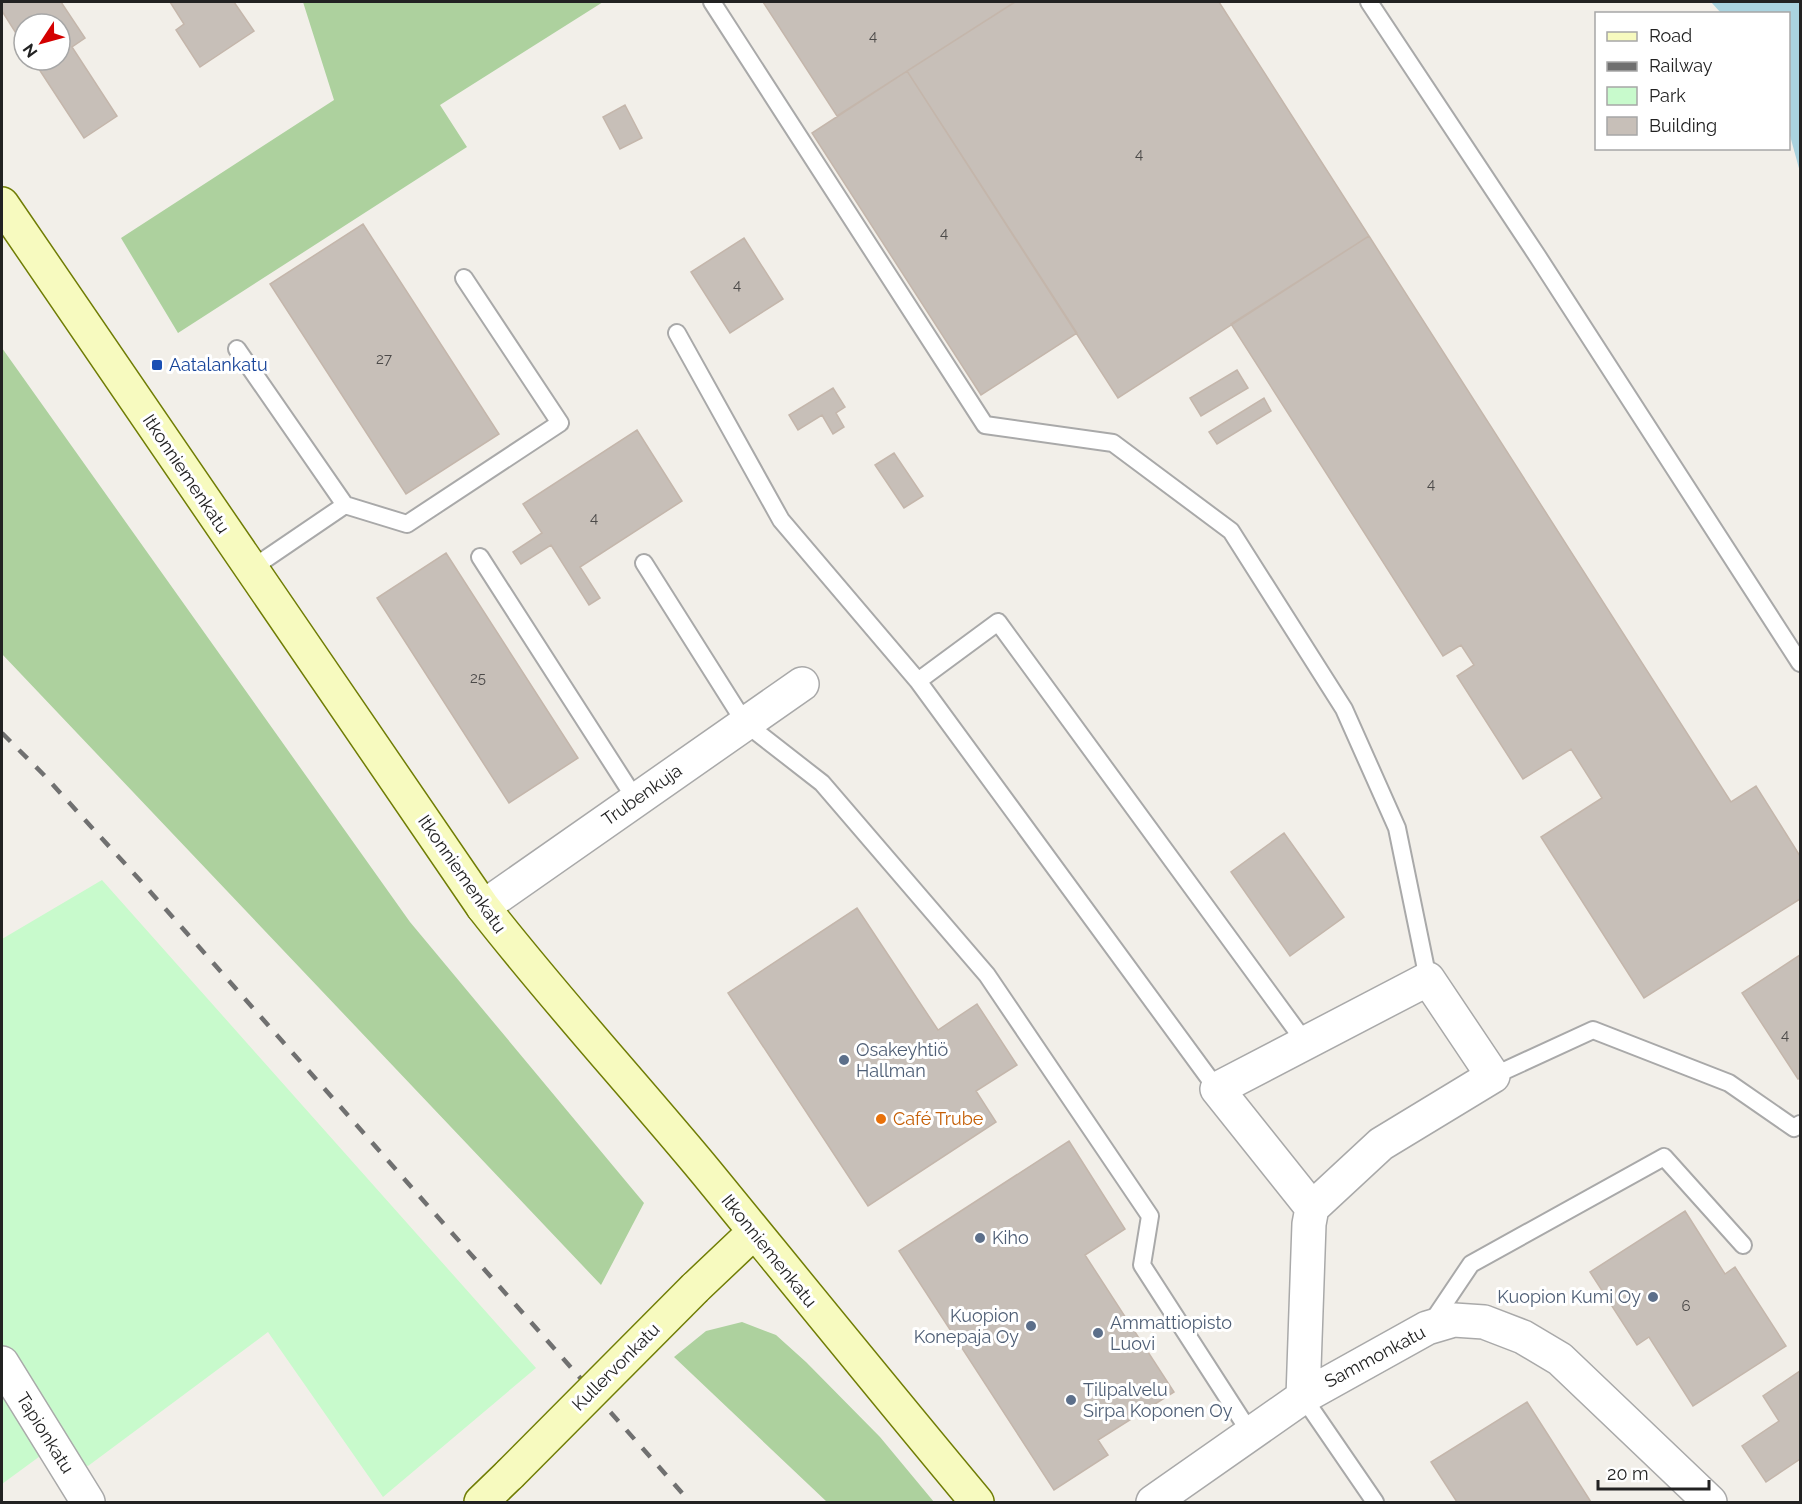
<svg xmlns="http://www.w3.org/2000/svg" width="1802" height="1504" font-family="Raleway,sans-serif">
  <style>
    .forest { fill: #add19e }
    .park { fill: #c8facc }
    .water { fill: #aad3df }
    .building { fill: #c7bfb8; stroke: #c4b6ab; stroke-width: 1.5 }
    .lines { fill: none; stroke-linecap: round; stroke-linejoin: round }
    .lane-casing { stroke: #a9a9a9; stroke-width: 20 }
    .street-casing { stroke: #a9a9a9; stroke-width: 36 }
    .secondary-casing { stroke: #707d05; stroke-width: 36 }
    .lane { stroke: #fff; stroke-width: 16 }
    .street { stroke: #fff; stroke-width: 33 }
    .secondary { stroke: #f7fabf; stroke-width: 33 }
    .rail { stroke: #707070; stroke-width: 4.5; stroke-dasharray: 12 12; stroke-linecap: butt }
    .secondary-bridge-casing { stroke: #707d05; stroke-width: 36; stroke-linecap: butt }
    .secondary-bridge { stroke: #f7fabf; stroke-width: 33 }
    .transit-dot { fill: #1a4fb4; stroke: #fff; stroke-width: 2 }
    .service-dot { fill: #5c6f8a; stroke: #fff; stroke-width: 2 }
    .food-dot { fill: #e8710a; stroke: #fff; stroke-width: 2 }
    .labels { text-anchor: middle; stroke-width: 6; stroke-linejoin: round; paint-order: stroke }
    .number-label { font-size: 15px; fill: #4b4948 }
    .transit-label { font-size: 18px; fill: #164399; stroke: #fff; text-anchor: start }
    .street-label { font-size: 18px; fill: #222; stroke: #fff }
    .service-label { font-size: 18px; fill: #4e5e75; stroke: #fff; text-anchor: start }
    .food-label { font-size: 18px; fill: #c56008; stroke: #fff; text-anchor: start }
  </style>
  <rect width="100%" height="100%" fill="#f2efe9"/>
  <path class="forest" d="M303 2H603L440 105 467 147 178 333 121 238 334 100Z
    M2 348 410 922 644 1203 601 1285 2 654Z
    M742 1322 776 1335 806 1362 880 1437 934 1502H827L674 1357 706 1331Z"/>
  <path class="park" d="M102 880 536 1368 383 1497 268 1332 88 1466 47 1451 2 1484V939Z"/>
  <path class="water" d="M1711 2H1800V172L1789 132 1788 14 1721 13Z"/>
  <path class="building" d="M2 2H61L85 38 72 47 117 116 84 138 33 60H60V24H24V46L2 11Z
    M170 2H234L254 31 200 67 176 30 184 24Z
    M763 2H1015L837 116Z
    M1015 2H1219L1369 236 1118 398 907 71Z
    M907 71 1077 333 981 395 812 133Z
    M625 105 642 138 620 149 603 117Z
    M363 224 499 434 406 494 270 284Z
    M1369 236 1731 802 1756 786 1800 856V899L1644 998 1541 837 1602 798 1571 749 1523 779 1457 676 1474 665 1461 645 1443 656 1231 324Z
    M744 238 783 299 730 333 691 272Z
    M1237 370 1248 388 1201 416 1190 398Z
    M833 388 845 407 836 413 844 427 833 434 822 415 798 430 789 415Z
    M1264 398 1271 411 1217 444 1209 432Z
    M637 430 682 501 580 567 600 598 589 605 551 545 521 564 513 552 542 533 523 504Z
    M894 453 923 496 904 508 875 465Z
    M446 553 578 758 509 803 377 598Z
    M1284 833 1344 917 1290 956 1231 872Z
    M857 908 938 1030 977 1004 1017 1065 976 1091 996 1122 868 1206 728 993Z
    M1800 955V1078L1798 1079 1742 993Z
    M1069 1141 1125 1229 1085 1255 1174 1392 1098 1440 1108 1455 1054 1490 899 1251Z
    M1685 1211 1725 1274 1735 1267 1786 1346 1693 1406 1649 1337 1637 1345 1590 1272Z
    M1800 1371V1459L1766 1482 1742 1446 1779 1421 1763 1396Z
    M1527 1402 1591 1502H1457L1431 1462Z"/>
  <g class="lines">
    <g class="lane-casing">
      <path id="lane" d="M712 2 985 425 1113 443 1231 531 1344 709 1397 828 1428 979
        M1369 2 1538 257 1800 663
        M677 333 781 520 918 681
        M237 349 345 505 251 569
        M345 505 407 524 560 423 464 278
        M480 557 636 800
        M644 563 745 723 822 783 987 975 1150 1216 1142 1265 1251 1434
        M1493 1076 1593 1030 1729 1083 1794 1128 1800 1124
        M1217 1089 918 681 998 622 1305 1042
        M1430 1325 1471 1264 1664 1157 1743 1245
        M1303 1397 1375 1502"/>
    </g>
    <g class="street-casing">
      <path id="street" d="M483 907 802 684
        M2 1363 88 1502
        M1303 1397 1309 1224 1312 1208 1217 1089 1428 979 1493 1076 1381 1144 1312 1208
        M1153 1502 1303 1397 1427 1328 1454 1320 1484 1322 1523 1337 1560 1359 1710 1502"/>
    </g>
    <g class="secondary-casing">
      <path id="secondary" d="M2 204 483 907C554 998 632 1083 706 1172 796 1282 886 1393 977 1502
        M695 1288 753 1233
        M481 1502 510 1474"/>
    </g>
    <use href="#lane" class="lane"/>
    <use href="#street" class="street"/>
    <use href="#secondary" class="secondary"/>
    <path class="rail" d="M2 733 43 774 138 878 690 1502"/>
    <g class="secondary-bridge-casing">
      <path id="secondary-bridge" d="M510 1474 695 1288"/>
    </g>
    <use href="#secondary-bridge" class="secondary-bridge"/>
  </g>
  <rect class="transit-dot" x="151" y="359" width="12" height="12" rx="3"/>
  <g class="service-dot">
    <circle cx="844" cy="1060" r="6"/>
    <circle cx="980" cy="1238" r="6"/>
    <circle cx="1653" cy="1297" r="6"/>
    <circle cx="1031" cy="1326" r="6"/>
    <circle cx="1098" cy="1333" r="6"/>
    <circle cx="1071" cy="1400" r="6"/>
  </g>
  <circle class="food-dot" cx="881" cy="1119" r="6"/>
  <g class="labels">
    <g class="number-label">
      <text x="873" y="41">4</text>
      <text x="1139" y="159">4</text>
      <text x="944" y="238">4</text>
      <text x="737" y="290">4</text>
      <text x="384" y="364">27</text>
      <text x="1431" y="489">4</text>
      <text x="594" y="523">4</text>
      <text x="478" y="683">25</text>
      <text x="1785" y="1040">4</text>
      <text x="1686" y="1311">6</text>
    </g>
    <g class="transit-label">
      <text x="169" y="371">Aatalankatu</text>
    </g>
    <g class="street-label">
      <text transform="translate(186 474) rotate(56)" y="6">Itkonniemenkatu</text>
      <text transform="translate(642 795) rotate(-35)" y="6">Trubenkuja</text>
      <text transform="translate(462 874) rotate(55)" y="6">Itkonniemenkatu</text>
      <text transform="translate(769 1251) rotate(51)" y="6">Itkonniemenkatu</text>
      <text transform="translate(1375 1357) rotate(-28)" y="6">Sammonkatu</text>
      <text transform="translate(616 1367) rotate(-45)" y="6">Kullervonkatu</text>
      <text transform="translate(45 1433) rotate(58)" y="6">Tapionkatu</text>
    </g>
    <g class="service-label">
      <text x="856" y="1056">Osakeyhtiö<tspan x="856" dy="21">Hallman</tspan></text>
      <text x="992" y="1244">Kiho</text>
      <text x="1641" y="1303" text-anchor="end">Kuopion Kumi Oy</text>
      <text x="1019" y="1322" text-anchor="end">Kuopion<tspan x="1019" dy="21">Konepaja Oy</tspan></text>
      <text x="1110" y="1329">Ammattiopisto<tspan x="1110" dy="21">Luovi</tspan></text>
      <text x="1083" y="1396">Tilipalvelu<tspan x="1083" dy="21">Sirpa Koponen Oy</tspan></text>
    </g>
    <g class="food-label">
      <text x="893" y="1125">Café Trube</text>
    </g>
  </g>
  <rect width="1802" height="1504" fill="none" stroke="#222222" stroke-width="6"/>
  <rect x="1595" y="12" width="195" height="138" fill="#ffffff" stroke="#a7a7a7" stroke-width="1.5"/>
  <rect x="1607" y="32" width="30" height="9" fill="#f7fabf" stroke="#a7a7a7" stroke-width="1.5"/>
  <text x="1649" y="42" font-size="18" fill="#222222">Road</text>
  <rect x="1607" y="62" width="30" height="9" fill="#707070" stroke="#a7a7a7" stroke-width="1.5"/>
  <text x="1649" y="72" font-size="18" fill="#222222">Railway</text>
  <rect x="1607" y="87" width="30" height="18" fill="#c8facc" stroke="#a7a7a7" stroke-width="1.5"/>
  <text x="1649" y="102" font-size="18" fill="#222222">Park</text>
  <rect x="1607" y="117" width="30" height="18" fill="#c7bfb8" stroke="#a7a7a7" stroke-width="1.5"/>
  <text x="1649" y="132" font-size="18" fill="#222222">Building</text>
  <g transform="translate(42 42) rotate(234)"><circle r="28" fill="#ffffff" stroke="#a7a7a7" stroke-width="1.5"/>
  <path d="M0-4.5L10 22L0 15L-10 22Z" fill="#d40000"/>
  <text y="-9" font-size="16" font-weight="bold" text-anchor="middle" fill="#222222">N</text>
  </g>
  <path d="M1598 1480v9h111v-9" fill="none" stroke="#222222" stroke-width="3"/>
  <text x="1607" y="1480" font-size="18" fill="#222222" stroke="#ffffff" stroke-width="4.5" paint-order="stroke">20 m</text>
</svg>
